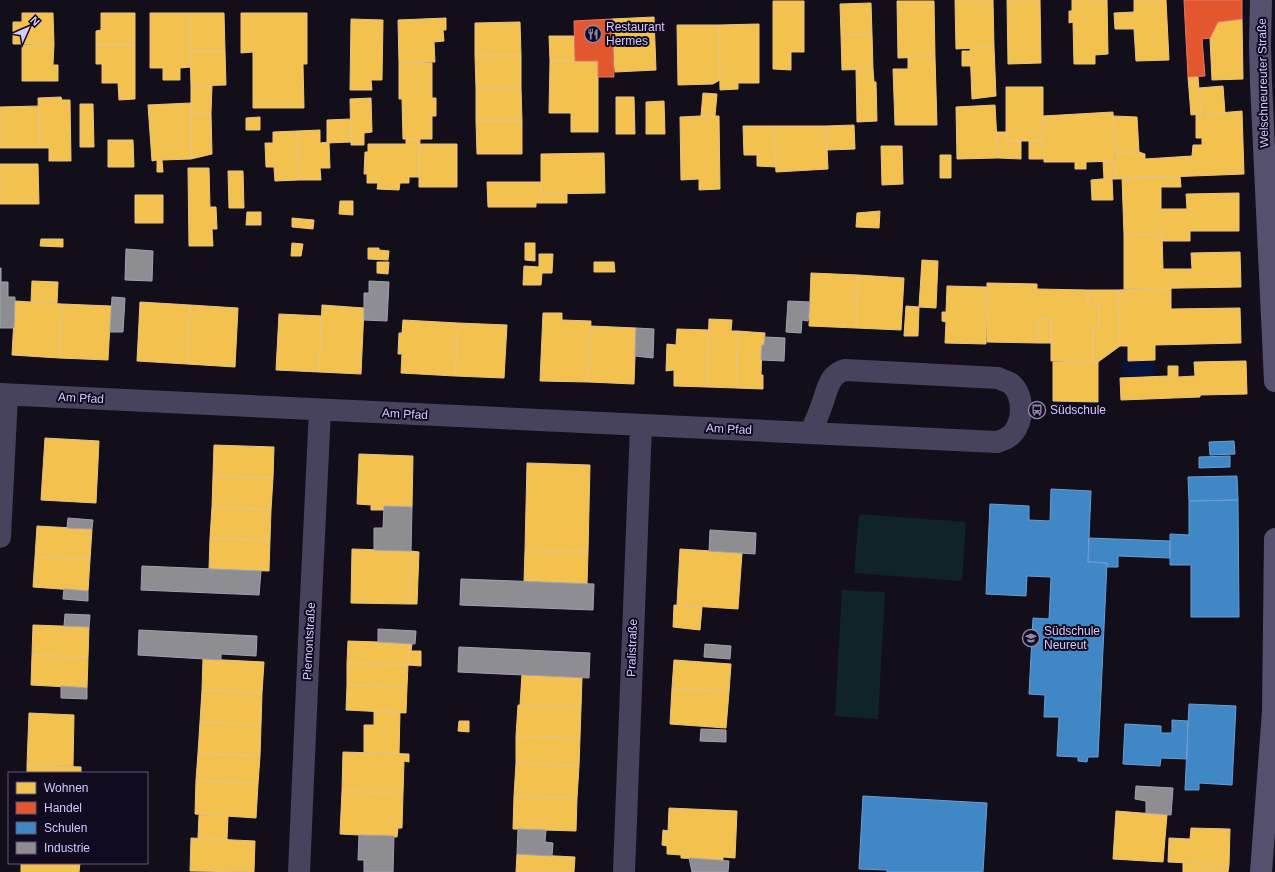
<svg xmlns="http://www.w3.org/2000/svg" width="1275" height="872" font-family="Arial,sans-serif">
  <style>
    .green { fill: #0f2427 }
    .water { fill: #07133a }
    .homes { fill: #f2c14e; stroke: #eac383 }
    .shops { fill: #e4572e; stroke: #e0796d }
    .schools { fill: #3f88c5; stroke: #6c9cd6 }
    .industry { fill: #8d8d92; stroke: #a39fb3 }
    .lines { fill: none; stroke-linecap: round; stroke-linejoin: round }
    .street { stroke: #48435c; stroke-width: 22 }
    .secondary { stroke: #55506e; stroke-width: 22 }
    .labels { text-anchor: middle; stroke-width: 4; stroke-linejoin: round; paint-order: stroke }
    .poi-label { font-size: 12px; fill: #d6c9ff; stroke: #110b1f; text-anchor: start }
    .street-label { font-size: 12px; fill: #d6c9ff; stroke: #110b1f }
  </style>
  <rect width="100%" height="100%" fill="#130f1a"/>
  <path class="green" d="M859 514 966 522 962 581 854 573Z
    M842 590 885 592 878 719 835 716Z"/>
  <path class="water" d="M1122 362H1155V376H1123Z"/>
  <path class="homes" d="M955 0H993L994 47 956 49Z
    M1007 0H1040L1041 63 1008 64Z
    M1072 0H1107L1108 54 1095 55V64H1074L1073 22 1069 23V11H1072Z
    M1134 0H1166L1169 60 1136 61 1134 29H1115L1114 13 1134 12Z
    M773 1H804V52H791V70L773 69Z
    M897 1H934L935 57 898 58Z
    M871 3 872 34 841 35 840 4Z
    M22 13H53L54 44H13V22H22Z
    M101 13H135V45H96V31L101 30Z
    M150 13H190L191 67 180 68V80H163V68H150Z
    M190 13H224L225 51H190Z
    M241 13H307V64H303L304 108H253V52L241 53Z
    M654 17 656 70 615 72 612 19Z
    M446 18V30H443L444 41 434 42 435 62 399 63 398 20Z
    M351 19 383 20 382 80H371L372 90H350Z
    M1242 19 1243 79 1212 80 1210 38 1218 22Z
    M520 22 521 55 475 56V23Z
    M759 24V83H738V89L720 90 719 25Z
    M677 25H719L720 80 713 84 678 85Z
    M872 34 873 69 842 70 841 35Z
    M549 36H574L575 61H550Z
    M54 44 53 65H58V81H22V45Z
    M96 45H135V99L119 100 118 83H102V64H96Z
    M994 47 996 96 972 99 970 48Z
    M190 51H225L226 85 191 86Z
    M962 51H970L971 66H962Z
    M521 55V88H476L475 56Z
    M935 57 937 125H895L893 69H908V58Z
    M550 61H598V132H571V113H549Z
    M399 63H432V98H436V116H432V139H403L402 99H399Z
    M873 69 874 82H876L877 121 857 122 856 70Z
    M1188 77H1198L1201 114 1191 115Z
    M191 86H212L211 113 191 114Z
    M1223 86 1225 113 1201 114 1199 88Z
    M1006 87H1043V141H1006Z
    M476 88H521L522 121H476Z
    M703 93 717 94 715 116H701Z
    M61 97 62 100H70L71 161H49V148H39L38 98Z
    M616 97H634L635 134H616Z
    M371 98 372 132 364 133V145H351L350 99Z
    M664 101 665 134H646V102Z
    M191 103V159L162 160 163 172H157V160L152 161 148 105Z
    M80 104H93L94 147H80Z
    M995 105 998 158 957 159 956 107Z
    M39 106V148H0V107Z
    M1242 111 1244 174 1116 179 1115 153 1139 152 1145 154V159L1192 156 1193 145H1202V138H1196V115Z
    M1113 112 1115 161 1086 162V169H1075V162H1044L1043 116Z
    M211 113 212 154 191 159V114Z
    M701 116H719L720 189 699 190V179L681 180 680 117Z
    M1113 116 1137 117 1139 152 1115 153Z
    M260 117V130H246V118Z
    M351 119V142L327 143V120Z
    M476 121H522V154H477Z
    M854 125 855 149 827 150 826 126Z
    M743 126H773L776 167 757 166V155H744Z
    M773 126H826L828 169 776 172Z
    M320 130V143L329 142 330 168H320L321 180H299L297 131Z
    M297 131 299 180 275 181 274 167H266L265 143H273V132Z
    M996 132H1006V141H1021V159L998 158Z
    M406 139H420L419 177H409V183H400L399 190 377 189 378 183H367V174H364L365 152H368V144H406Z
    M108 140H133L134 167H108Z
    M1029 141H1043L1044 159H1029Z
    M419 144H457V187H419Z
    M881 146H902L903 184 882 185Z
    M604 153 605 193 541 194V154Z
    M940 155H951V178H940Z
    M1103 161H1115L1116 179H1104Z
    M0 164H38L39 204H0Z
    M188 168H209L210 207H216L217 229H212L213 246H189Z
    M228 171H243L244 208H229Z
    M1180 176 1181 187H1161V209H1187L1186 194 1239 193V231H1190V241H1162V234L1124 235 1122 177Z
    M1112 178 1113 200H1092L1091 180Z
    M487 182H541V194H567V203H536V207H488Z
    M135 195H163V223H135Z
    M340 201H353V215L339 214Z
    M880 211 879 228 856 227 857 213Z
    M247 212H261V225H246Z
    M292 218 314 220 313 229 292 227Z
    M1162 234 1163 269H1192L1191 253 1240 252 1241 287 1124 289V235Z
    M41 239H63V247L40 246Z
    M292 243 303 244 301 256H291Z
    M525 243H535V261L525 260Z
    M368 248H379V250L389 251 388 260 368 259Z
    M539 254H553L552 273H542L541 285H523L524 266 539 267Z
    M922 260 938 261 936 308 919 307Z
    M377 262H389L388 274 377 273Z
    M594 262H614L615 272H594Z
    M811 273 858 275 856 328 809 326Z
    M858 275 904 278 901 330 856 328Z
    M32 281 58 282 57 303 31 302Z
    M987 283 1037 284V289L1088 290V304H1099V328H1093V362L1051 361V319H1038V343L987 342Z
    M947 286 987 287 986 344 945 343 946 322 942 321V312H946Z
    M1171 288V309L1240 308 1241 343 1155 345V360L1128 361V346H1120L1118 290Z
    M1088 290H1118L1120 346 1098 362H1093V328H1099V304H1088Z
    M15 301 62 304 59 358 12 355Z
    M140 302 190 305 187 364 137 361Z
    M62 304 111 306 108 360 59 358Z
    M190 305 238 308 235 367 187 364Z
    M322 305 364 308 361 374 319 372Z
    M906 306 919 307 918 336H904Z
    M543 313H562V320L591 321 588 382 540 381Z
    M279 314 322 316 319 372 276 370Z
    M709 319 732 320 731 331H738L736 388 707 387Z
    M1038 319H1051V343H1038Z
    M403 320 458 323 455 376 401 373 402 354H398L399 333H402Z
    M458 323 507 325 504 378 455 376Z
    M591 326 636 328 634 384 588 382Z
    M677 329 709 330 707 387 674 386V370L666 371 667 344 676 345Z
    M738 331 765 333 764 345H762L761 375H763V389L736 388Z
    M1246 361 1247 394 1200 395V397L1121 400 1120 378 1168 376V366H1178V377L1195 376 1194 362Z
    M1053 362H1098V402L1053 401Z
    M45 438 99 441 96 503 41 500Z
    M214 445 274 447 273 478 213 476Z
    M359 454 413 456 412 507 384 506V510H371V505L357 504Z
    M527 463 590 465 588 552 525 550Z
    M213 476 273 478 271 510 212 507Z
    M212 507 271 510 270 540 210 538Z
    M37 526 92 529 90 560 35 557Z
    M210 538 270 540 269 571 209 569Z
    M352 549 411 551 409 604 351 603Z
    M680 549 742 553 738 609 677 605Z
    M525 550 588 552 587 584 524 582Z
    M411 551 419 552 417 604H409Z
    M35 557 90 560 88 591 33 587Z
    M674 605 702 607 700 630 673 627Z
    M33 625 89 627 88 657 32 655Z
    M348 641 409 643 408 665 347 663Z
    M409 643 412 644 411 651H421V666L408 665Z
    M32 655 88 657 87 688 31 685Z
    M203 659 264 662 262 693 202 690Z
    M674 660 731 664 729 692 672 688Z
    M347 663 408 665 407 687 347 685Z
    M522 674 582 677 581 708 520 705Z
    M347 685 407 687 406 713 346 710Z
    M672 688 729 692 726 728 670 724Z
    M202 690 262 693 261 725 200 722Z
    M518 705 581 708 580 738 516 736Z
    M374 711 400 712 399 754 364 752V725H374Z
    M29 713 74 715 73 766 27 765Z
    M459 721H469V732L458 731Z
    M200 722 261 725 260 756 198 753Z
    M516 736 580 738 579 766 516 763Z
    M343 752 409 754V762L404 761 403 794 342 791Z
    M198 753 260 756 258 784 196 780Z
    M516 763 579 766 577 798 514 796Z
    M27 765 81 767V773H27Z
    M196 780 258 784 256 818 195 814Z
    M342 791 403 794 402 828H398L397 837 340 834Z
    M514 796 577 798 576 831 513 829Z
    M669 808 737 811 735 858 723 857V860L681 858V855L667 854V846L662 845 663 830 668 831Z
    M1116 811 1167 815 1163 862 1113 859Z
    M199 815 228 816 227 840 198 838Z
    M1191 828 1230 829 1229 865 1168 862 1169 838 1190 839Z
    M191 838 255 841 254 872 190 871Z
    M517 854 575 857 574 872H516Z
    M21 863H80L79 872H21Z
    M1183 863 1229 865 1228 872H1183Z"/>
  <path class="shops" d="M1184 0H1242V19L1218 22 1210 38 1202 39 1205 76 1188 77Z
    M612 19 614 77H598V61H575L574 21Z"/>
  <path class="schools" d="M1234 441 1235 454 1210 455 1209 442Z
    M1230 456V467L1199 468V457Z
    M1237 476 1238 500 1189 501 1188 477Z
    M1051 489 1091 491 1088 562 1107 563 1098 757H1088L1087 762 1078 761V757L1057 756 1059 717H1044L1045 695 1029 694 1033 618 1049 619 1051 577 1027 576 1026 596 986 594 990 504 1029 506V520L1050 521Z
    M1238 500 1239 617H1191V565H1170V534L1189 535V501Z
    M1089 538 1170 541V558L1118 556V567H1107V563L1088 562Z
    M1189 704 1236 706 1232 785 1199 783V790H1185Z
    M1172 720 1188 721 1187 759 1161 758 1160 766 1123 764 1125 724 1161 726V733H1172Z
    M863 796 987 803 983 872H887V870L859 869Z"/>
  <path class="industry" d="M126 249 153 251 152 281 125 280Z
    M0 268H1V282H8V297H15L14 328H0Z
    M369 281 389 282 387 321 364 320V293H369Z
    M112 297 125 298 123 332H110Z
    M788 301 810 302 808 321 802 320 801 333 786 332Z
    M636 328 654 329 653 358 635 356Z
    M765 337 785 338 784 361 761 360 762 345H764Z
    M384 506 412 507 411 551 374 550V528H383Z
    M68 518 93 520 92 529 67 528Z
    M710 530 756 533 755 554 709 551Z
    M142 566 261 571 259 595 141 590Z
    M461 579 594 584 593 610 460 605Z
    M64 589 88 591V601L63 599Z
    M65 614 90 615 89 627 64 626Z
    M378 629 416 631 415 644 378 642Z
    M139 630 257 636 256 656 221 654V660L138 655Z
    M705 644 731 646 730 659 704 657Z
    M459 647 590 653 589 678 458 672Z
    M61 686 87 688V699L61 698Z
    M701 729 726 730V742L700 741Z
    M1136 786 1173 788 1171 815 1146 813V801L1135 799Z
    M518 829 546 830 545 842 553 843 552 856 517 854Z
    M359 835 394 836 393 872H364V860H358Z
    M689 858 729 861 728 872H692Z"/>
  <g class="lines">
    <path class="street" d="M0 394 997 442C1003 440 1009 438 1013 433 1024 420 1024 394 1010 383 1006 381 1002 380 998 378L845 370C828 374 827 393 821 407 818 416 814 425 810 433
      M0 537 7 395
      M299 872 310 619 320 410
      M624 872 641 425"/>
    <path class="secondary" d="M1261 0 1260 45 1261 83 1275 381
      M1261 872 1273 711 1275 539"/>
  </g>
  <defs>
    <g id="restaurant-ring" transform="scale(0.9)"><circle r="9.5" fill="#110b1f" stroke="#9288af" stroke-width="1.5"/><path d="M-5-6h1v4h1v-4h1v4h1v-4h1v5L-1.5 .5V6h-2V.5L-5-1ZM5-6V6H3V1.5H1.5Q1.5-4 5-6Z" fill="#9288af"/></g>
    <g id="bus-ring" transform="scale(0.9)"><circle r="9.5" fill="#110b1f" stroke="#9288af" stroke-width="1.5"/><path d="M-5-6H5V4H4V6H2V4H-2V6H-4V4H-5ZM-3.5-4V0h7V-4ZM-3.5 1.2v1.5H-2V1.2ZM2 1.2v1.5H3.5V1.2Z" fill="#9288af"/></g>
    <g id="school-ring" transform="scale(0.9)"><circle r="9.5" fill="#110b1f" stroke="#9288af" stroke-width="1.5"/><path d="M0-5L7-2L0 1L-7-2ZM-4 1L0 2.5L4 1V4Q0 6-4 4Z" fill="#9288af"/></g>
  </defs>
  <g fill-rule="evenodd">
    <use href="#restaurant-ring" x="593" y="34"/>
    <use href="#bus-ring" x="1037" y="410"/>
    <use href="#school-ring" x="1031" y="638"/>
  </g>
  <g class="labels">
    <g class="poi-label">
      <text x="606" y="31">Restaurant<tspan x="606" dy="14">Hermes</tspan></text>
      <text x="1050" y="414">Südschule</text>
      <text x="1044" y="635">Südschule<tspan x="1044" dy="14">Neureut</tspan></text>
    </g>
    <g class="street-label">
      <text transform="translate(1263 83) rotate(-91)" y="4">Welschneureuter Straße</text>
      <text transform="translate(81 398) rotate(3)" y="4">Am Pfad</text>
      <text transform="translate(405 414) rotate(3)" y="4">Am Pfad</text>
      <text transform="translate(729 429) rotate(3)" y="4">Am Pfad</text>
      <text transform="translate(309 641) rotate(-87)" y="4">Piemontstraße</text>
      <text transform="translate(632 648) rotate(-88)" y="4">Pralistraße</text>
    </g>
  </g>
  <rect x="8" y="772" width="140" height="92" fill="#110b1f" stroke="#605779"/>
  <rect x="16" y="782" width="20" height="12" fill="#f2c14e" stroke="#605779"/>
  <text x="44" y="792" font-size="12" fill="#d6c9ff">Wohnen</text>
  <rect x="16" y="802" width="20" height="12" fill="#e4572e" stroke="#605779"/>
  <text x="44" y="812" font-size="12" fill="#d6c9ff">Handel</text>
  <rect x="16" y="822" width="20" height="12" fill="#3f88c5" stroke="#605779"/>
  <text x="44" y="832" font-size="12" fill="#d6c9ff">Schulen</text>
  <rect x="16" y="842" width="20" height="12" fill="#8d8d92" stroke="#605779"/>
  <text x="44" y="852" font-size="12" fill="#d6c9ff">Industrie</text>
  <g transform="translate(28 28) rotate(45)" stroke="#110b1f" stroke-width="3" paint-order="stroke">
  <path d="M0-3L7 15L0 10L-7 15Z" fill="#d6c9ff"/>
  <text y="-6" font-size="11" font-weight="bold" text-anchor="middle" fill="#d6c9ff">N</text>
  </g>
</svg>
